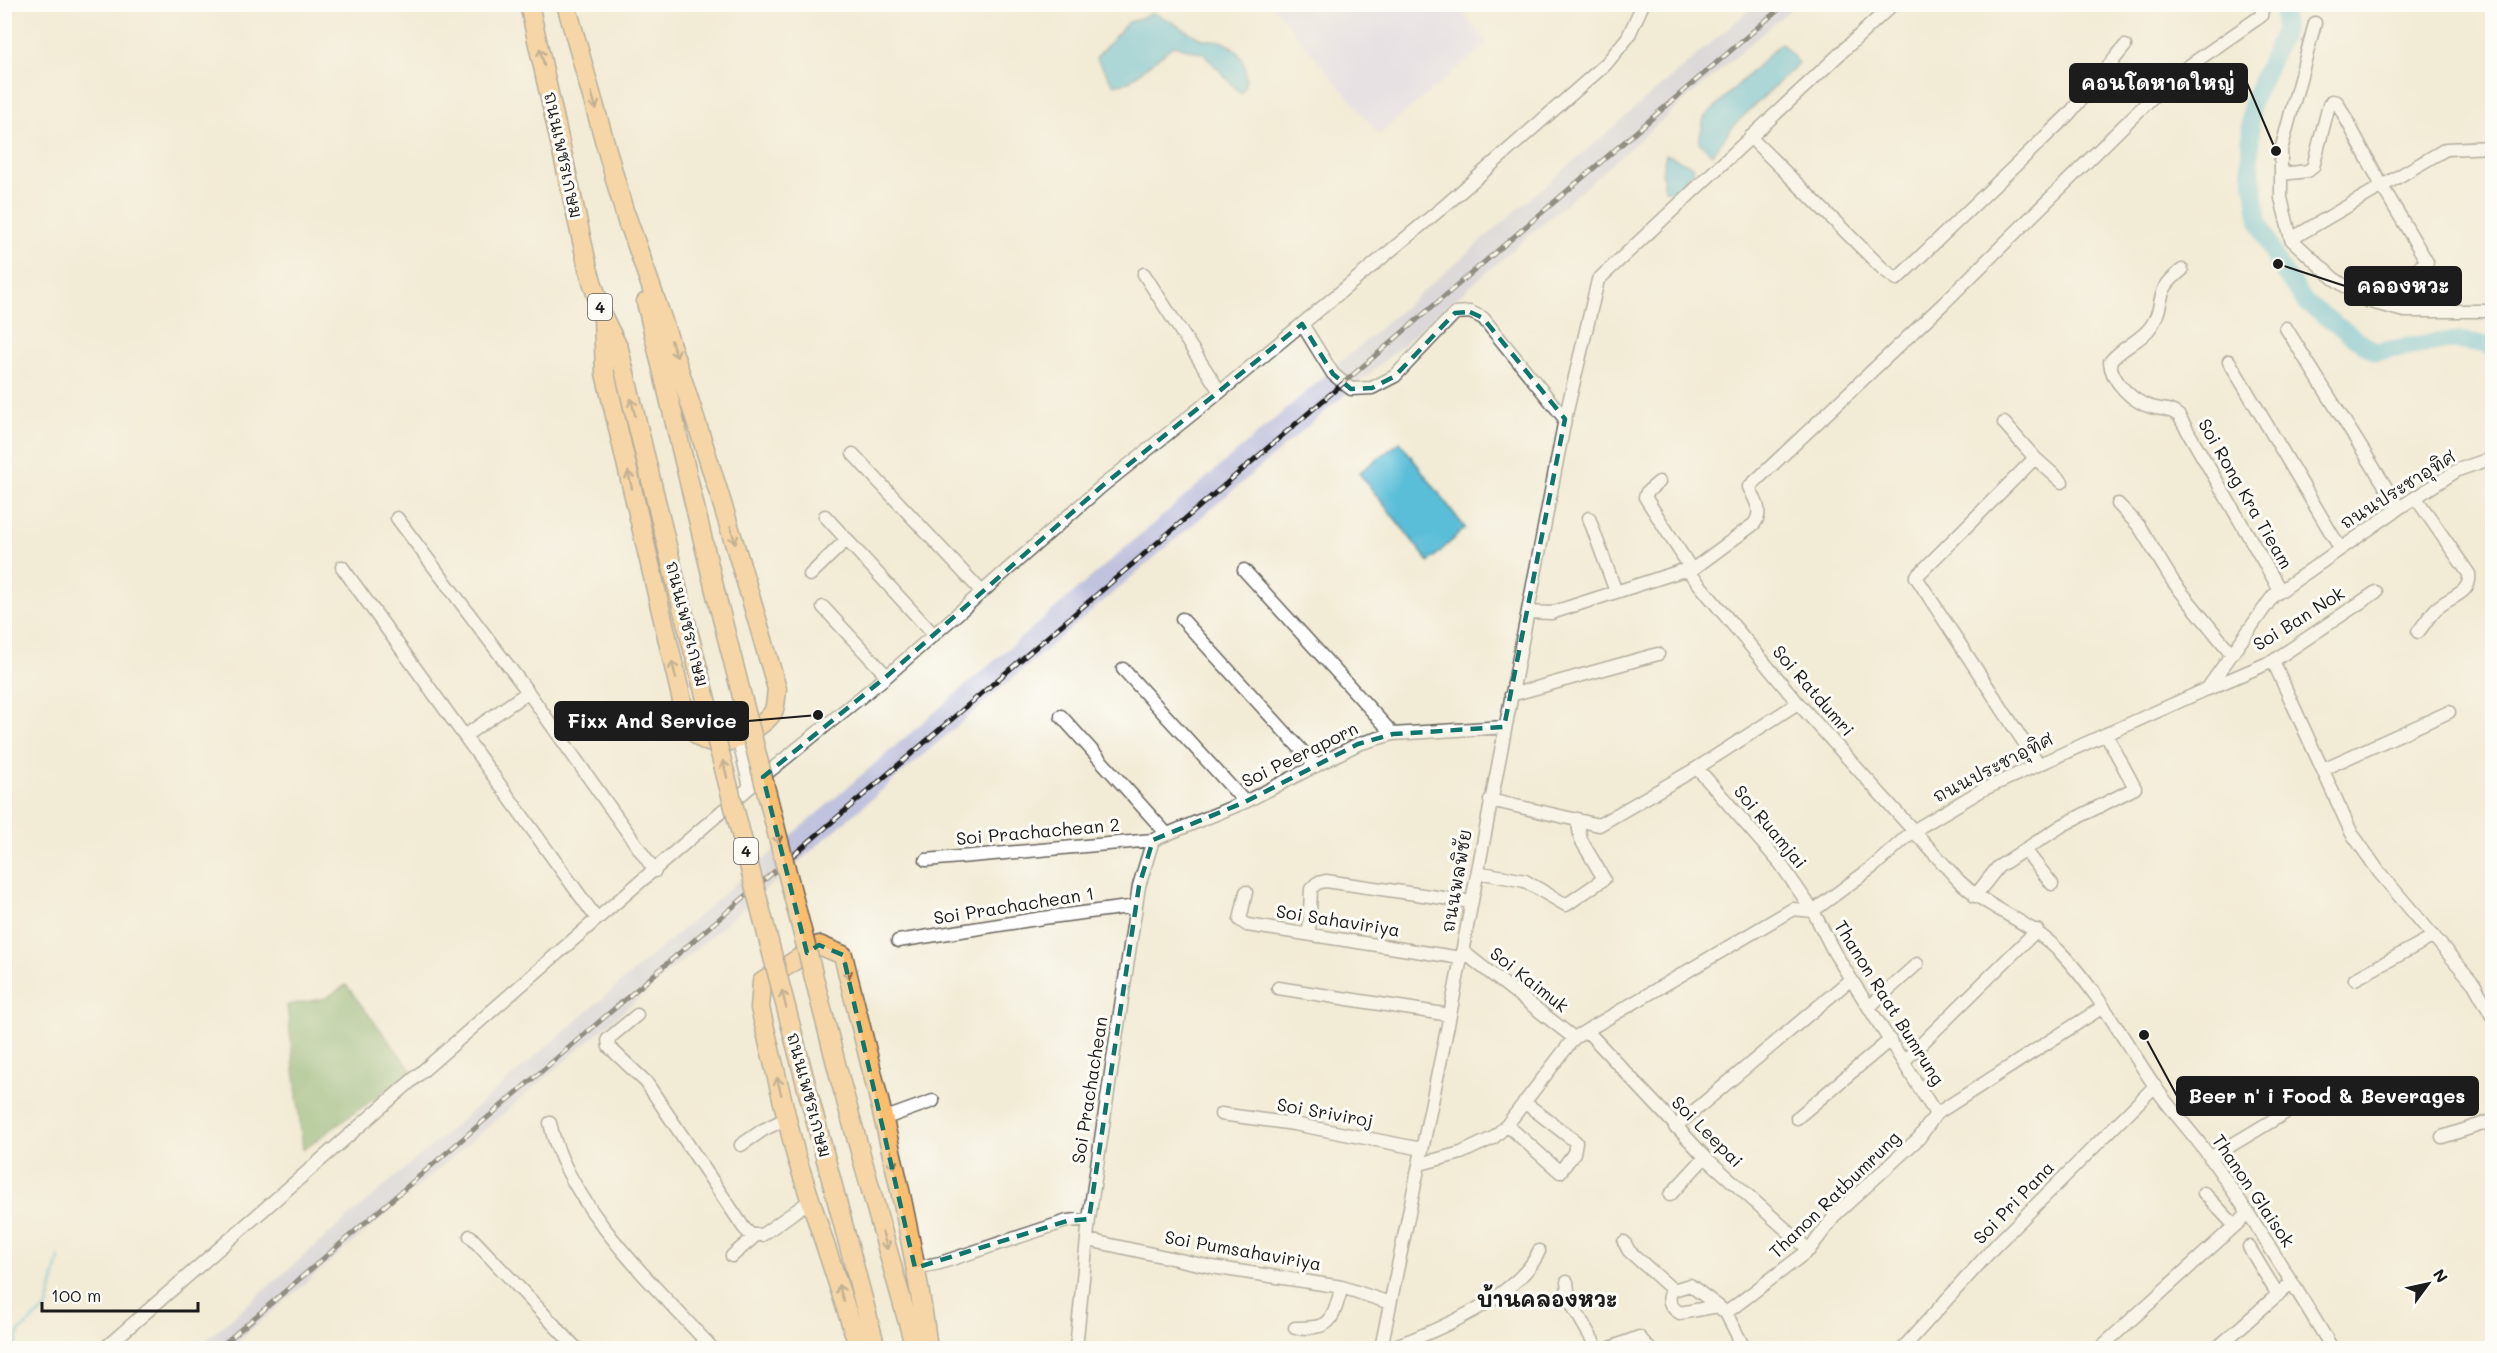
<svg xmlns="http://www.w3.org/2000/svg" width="2497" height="1353" font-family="Mali,'Playpen Sans Thai',sans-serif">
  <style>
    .built { fill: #dbd6f7 }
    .industrial { fill: #c1c2dd }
    .forest { fill: #78aa65; stroke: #4a6340; stroke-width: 1.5 }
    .water { fill: #5abed8; stroke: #3b6d7a; stroke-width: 1.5 }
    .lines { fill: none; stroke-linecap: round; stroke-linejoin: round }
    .stream { stroke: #5abed8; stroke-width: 3 }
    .river { stroke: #5abed8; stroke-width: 18 }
    .minor-casing { stroke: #67645d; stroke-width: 15 }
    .highway-casing { stroke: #67645d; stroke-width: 21 }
    .minor { stroke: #fff; stroke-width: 12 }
    .highway { stroke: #fbbd6e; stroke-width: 18 }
    .rail-casing { stroke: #1c1c1c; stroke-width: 5 }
    .rail { stroke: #fdfcf7; stroke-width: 3; stroke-dasharray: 9; stroke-linecap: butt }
    .highway-bridge-casing { stroke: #67645d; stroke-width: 21; stroke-linecap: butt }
    .highway-bridge { stroke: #fbbd6e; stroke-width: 18 }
    .oneway { stroke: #8c6c45 }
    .marked { fill: none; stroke: #0f766e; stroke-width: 4.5; stroke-dasharray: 12 8; stroke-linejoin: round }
    .labels { text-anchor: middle; stroke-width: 6; stroke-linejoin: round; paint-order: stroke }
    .shield { fill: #fdfcf7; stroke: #605f5e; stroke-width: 1.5 }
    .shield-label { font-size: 16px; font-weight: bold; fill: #1c1c1c }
    .street-label { font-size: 18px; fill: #1c1c1c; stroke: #fdfcf7 }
    .quarter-label { font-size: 21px; font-weight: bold; fill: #1c1c1c; stroke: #fdfcf7 }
    .leader { fill: none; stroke: #1c1c1c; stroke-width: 2 }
    .callout-dot { fill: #1c1c1c; stroke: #fdfcf7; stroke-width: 2 }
    .callout { fill: #1c1c1c; stroke: #1c1c1c; stroke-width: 2 }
    .callout-label { font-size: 20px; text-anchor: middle; font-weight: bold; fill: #fff }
  </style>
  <rect width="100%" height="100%" fill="#fdfcf7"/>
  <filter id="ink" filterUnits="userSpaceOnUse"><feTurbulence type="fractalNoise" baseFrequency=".0167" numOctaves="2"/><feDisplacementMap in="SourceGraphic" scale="12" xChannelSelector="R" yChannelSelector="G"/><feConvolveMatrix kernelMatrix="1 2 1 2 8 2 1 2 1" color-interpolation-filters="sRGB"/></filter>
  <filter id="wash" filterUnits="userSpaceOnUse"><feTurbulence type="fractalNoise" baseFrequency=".008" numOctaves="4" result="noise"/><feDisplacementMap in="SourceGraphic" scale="24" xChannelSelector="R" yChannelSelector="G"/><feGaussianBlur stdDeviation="1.35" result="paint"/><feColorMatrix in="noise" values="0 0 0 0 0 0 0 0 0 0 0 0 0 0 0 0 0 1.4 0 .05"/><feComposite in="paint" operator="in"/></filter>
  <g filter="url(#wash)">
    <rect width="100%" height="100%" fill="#f2ebd5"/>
    <path class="built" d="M1272 5H1456L1488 43 1379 134Z"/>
    <path class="industrial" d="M1755 5H1795L1377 367 229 1348H197Z"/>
    <path class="forest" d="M346 985 412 1071 303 1150 287 1005 326 998Z"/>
    <path class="water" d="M1153 13C1170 19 1183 29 1198 37 1207 42 1218 38 1226 43 1245 53 1252 77 1241 94L1204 54 1174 45 1128 82 1114 85 1096 58 1127 23Z
      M1781 43 1799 63 1733 126 1712 154 1699 142 1704 118Z
      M1666 154 1692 166 1694 171 1673 192 1665 190 1662 173Z
      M1400 442 1465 528 1429 562 1359 473Z"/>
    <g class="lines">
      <path class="stream" d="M15 1348 19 1332 47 1307 59 1258"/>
      <path class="river" d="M2284 4V31L2251 105 2250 164 2259 221 2278 264 2306 303 2375 352C2414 347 2454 333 2492 347"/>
    </g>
  </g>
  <g filter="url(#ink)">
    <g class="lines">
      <g class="minor-casing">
        <path id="minor" d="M2315 23 2281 150V198L2291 239 2333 278 2367 301 2404 311H2492
          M1750 137 1883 269 1897 279 2069 114 2125 46
          M2282 174 2308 171 2313 167 2329 105 2332 101 2337 102 2382 186 2427 262 2367 301
          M2291 239 2446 149 2492 147
          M2182 270C2152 293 2167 301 2152 325 2142 341 2121 347 2110 362 2111 381 2133 402 2151 407 2161 410 2170 408 2179 416L2280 590
          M1144 274 1220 392
          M1302 324 1333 374 1351 389 1372 388 1395 376 1455 313 1470 312 1483 318 1565 419
          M2286 328 2399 508
          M2229 361 2340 548
          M2004 423 2035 458 2062 482
          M853 454 982 592
          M2035 458 1916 577 2038 764
          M1659 482 1647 492 1645 497 1688 564 1689 572 1798 703 1959 881C1992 912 2030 920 2062 954 2099 993 2124 1041 2154 1085 2171 1111 2194 1134 2212 1160 2255 1221 2294 1285 2332 1348
          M2416 498 2469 574C2472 594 2448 597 2436 609 2429 616 2424 625 2418 632
          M2118 504 2139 526 2174 583 2231 653
          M825 516 934 635
          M397 518 528 692 655 871
          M1589 518 1616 592
          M342 567 597 919
          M1244 570 1393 734
          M810 575 847 539
          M823 607 887 676
          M1528 612 1551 613 1681 571 1689 572 1754 524C1764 512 1755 500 1749 487L1944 303 2173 77 2261 16 2263 4
          M1182 619 1316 766
          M2273 661 2351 832 2379 872 2474 984 2492 1016
          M1123 669 1245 802
          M2208 689 2273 661 2376 592
          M1511 695 1658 654
          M1061 716 1166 833
          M466 735 528 692
          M738 738 750 787
          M1697 768 1780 863 1813 911 1834 952 1936 1114
          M2323 769 2449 712
          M1490 800 1599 825 1697 768 1798 703
          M2025 850 2052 884
          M926 860 1153 840 1245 802 1358 744 1393 734 1504 727
          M1478 872 1525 881 1566 905 1604 879 1581 840 1577 819
          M1246 892 1240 920 1247 925 1461 958
          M1975 896 1998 867 2063 825 2135 788 2106 734
          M1309 934 1311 889 1317 883 1326 881 1471 902
          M898 941 1043 918 1136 906
          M1462 951 1574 1038
          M2355 979 2434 936
          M1278 988 1450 1015
          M1869 1007 1917 964
          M637 1015 608 1039 609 1047 646 1082 744 1228 751 1235H762L811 1200
          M1587 1031 1705 1157 1809 1250
          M1904 1061 2037 930
          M1221 1114 1294 1124 1422 1149
          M1797 1118 1890 1040
          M883 1119 933 1101
          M550 1123C567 1205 657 1288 712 1348
          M1507 1125 1560 1172 1574 1153 1576 1142 1524 1102
          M1675 1127 1851 979
          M2442 1137 2492 1121
          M741 1145 763 1130 787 1118
          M2210 1158 2325 1089
          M1420 1164 1461 1153 1493 1138 1507 1125 1574 1038 1793 909 1813 911 1874 866 1913 831 1982 790 2207 689 2273 596 2399 508 2458 470 2492 458
          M2204 1193 2235 1226
          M1670 1195 1705 1157
          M470 1236 576 1348
          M1088 1240 1212 1267 1342 1287 1390 1303
          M1624 1242 1629 1251 1673 1290C1666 1299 1670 1307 1680 1313L1718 1306 1726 1313
          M2249 1247 2278 1295
          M732 1256 755 1236
          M915 1268 940 1263 1067 1221 1089 1219
          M1567 1282 1569 1299 1597 1348
          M1673 1290 1690 1285 1718 1306
          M1295 1328C1334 1328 1331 1322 1342 1287
          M105 1348 597 919 750 787 887 676 1101 487 1220 392 1448 203 1606 64 1628 37 1643 4
          M1076 1348 1089 1219 1139 886 1153 840
          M1381 1348 1450 1015 1565 419 1598 280 1893 4
          M1389 1348C1433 1333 1520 1296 1539 1251
          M1610 1348 1639 1337 1649 1348
          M1744 1348 1726 1313 1809 1250 1837 1213 1919 1138 1936 1114 2103 1007
          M1903 1348 1996 1245 2155 1086
          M2100 1348 2249 1213
          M2217 1348 2292 1282"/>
      </g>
      <g class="highway-casing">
        <path id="highway" d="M529 4 588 268 603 317 619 349 682 607
          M566 4 628 225
          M646 302 716 595
          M603 317 605 373 687 722C694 732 699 739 711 743 726 748 765 726 773 712 776 707 776 696 777 689 732 529 682 372 626 215
          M841 1083 915 1348
          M809 1096 876 1348
          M859 1348 796 1156 760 1008 762 982 819 945 843 955C875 1085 911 1216 928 1348"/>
      </g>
      <use href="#minor" class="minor"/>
      <use href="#highway" class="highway"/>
      <g class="rail-casing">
        <path id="rail" d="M219 1348 1785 4"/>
      </g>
      <use href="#rail" class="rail"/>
      <g class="highway-bridge-casing">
        <path id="highway-bridge" d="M716 595 841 1083
          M682 607 809 1096"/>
      </g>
      <use href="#highway-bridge" class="highway-bridge"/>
    </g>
    <defs><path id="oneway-shaft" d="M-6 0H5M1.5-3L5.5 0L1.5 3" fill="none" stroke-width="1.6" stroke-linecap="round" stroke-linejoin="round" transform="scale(1.5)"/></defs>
    <g class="oneway">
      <use href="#oneway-shaft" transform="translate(542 57) rotate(-104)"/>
      <use href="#oneway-shaft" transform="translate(594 101) rotate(74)"/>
      <use href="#oneway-shaft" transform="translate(674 349) rotate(71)"/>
      <use href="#oneway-shaft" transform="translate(633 407) rotate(-104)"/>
      <use href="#oneway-shaft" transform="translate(630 480) rotate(-103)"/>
      <use href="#oneway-shaft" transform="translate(733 535) rotate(74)"/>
      <use href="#oneway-shaft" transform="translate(674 670) rotate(-103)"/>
      <use href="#oneway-shaft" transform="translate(725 769) rotate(-104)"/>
      <use href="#oneway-shaft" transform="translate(777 835) rotate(76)"/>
      <use href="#oneway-shaft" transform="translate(847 970) rotate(76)"/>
      <use href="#oneway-shaft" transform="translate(784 999) rotate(-104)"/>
      <use href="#oneway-shaft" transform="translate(779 1086) rotate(-104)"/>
      <use href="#oneway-shaft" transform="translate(892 1160) rotate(78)"/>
      <use href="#oneway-shaft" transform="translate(885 1241) rotate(74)"/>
      <use href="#oneway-shaft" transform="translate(841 1293) rotate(-108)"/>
    </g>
  </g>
  <path d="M0 0H2497V1353H0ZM1470 312 1483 318 1565 419 1504 727 1393 734 1358 744 1245 802 1153 840 1139 886 1089 1219 1067 1221 915 1268 843 955 819 945 807 953 763 777 887 676 1101 487 1302 324 1333 374 1351 389 1372 388 1395 376 1455 313Z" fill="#f2ebd5" fill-opacity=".55" fill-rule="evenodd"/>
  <path class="marked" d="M1470 312 1483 318 1565 419 1504 727 1393 734 1358 744 1245 802 1153 840 1139 886 1089 1219 1067 1221 915 1268 843 955 819 945 807 953 763 777 887 676 1101 487 1302 324 1333 374 1351 389 1372 388 1395 376 1455 313Z"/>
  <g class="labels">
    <g class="shield">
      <rect x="588" y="294" width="24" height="26" rx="4.5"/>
      <rect x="734" y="838" width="24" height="26" rx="4.5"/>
    </g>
    <g class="shield-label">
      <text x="600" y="313">4</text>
      <text x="746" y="857">4</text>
    </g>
    <g class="street-label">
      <text transform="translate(563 155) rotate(78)" y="6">ถนนเพชรเกษม</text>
      <text transform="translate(2398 490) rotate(-32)" y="6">ถนนประชาอุทิศ</text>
      <text transform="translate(2245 494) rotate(60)" y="6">Soi Rong Kra Tieam</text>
      <text transform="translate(2299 619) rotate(-32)" y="6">Soi Ban Nok</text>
      <text transform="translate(687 624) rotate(76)" y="6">ถนนเพชรเกษม</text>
      <text transform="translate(1813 691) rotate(49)" y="6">Soi Ratdumri</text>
      <text transform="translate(1300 755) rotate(-26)" y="6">Soi Peeraporn</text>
      <text transform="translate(1993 768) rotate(-27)" y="6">ถนนประชาอุทิศ</text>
      <text transform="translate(1770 827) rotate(50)" y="6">Soi Ruamjai</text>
      <text transform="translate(1038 832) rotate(-5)" y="6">Soi Prachachean 2</text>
      <text transform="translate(1457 881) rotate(-80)" y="6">ถนนพลพิชัย</text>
      <text transform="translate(1014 906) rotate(-9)" y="6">Soi Prachachean 1</text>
      <text transform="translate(1338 921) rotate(9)" y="6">Soi Sahaviriya</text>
      <text transform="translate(1529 980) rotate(38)" y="6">Soi Kaimuk</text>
      <text transform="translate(1889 1003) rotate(58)" y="6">Thanon Raat Bumrung</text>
      <text transform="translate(1090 1090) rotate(-81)" y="6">Soi Prachachean</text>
      <text transform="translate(809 1095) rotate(75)" y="6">ถนนเพชรเกษม</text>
      <text transform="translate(1325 1113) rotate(10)" y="6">Soi Sriviroj</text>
      <text transform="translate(1707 1132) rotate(45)" y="6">Soi Leepai</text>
      <text transform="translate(2253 1191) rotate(56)" y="6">Thanon Glaisok</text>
      <text transform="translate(1835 1195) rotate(-44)" y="6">Thanon Ratbumrung</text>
      <text transform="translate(2014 1203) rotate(-46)" y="6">Soi Pri Pana</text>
      <text transform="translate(1243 1251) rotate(10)" y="6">Soi Pumsahaviriya</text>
    </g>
    <g class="quarter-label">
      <text x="1547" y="1307">บ้านคลองหวะ</text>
    </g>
  </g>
  <path class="leader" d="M2276 151L2247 83M2278 264L2345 286M818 715L748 721M2144 1035L2177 1096"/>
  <g class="callout-dot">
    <circle cx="2276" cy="151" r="6"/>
    <circle cx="2278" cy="264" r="6"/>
    <circle cx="818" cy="715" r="6"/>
    <circle cx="2144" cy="1035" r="6"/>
  </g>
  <g class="callout">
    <rect x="2070" y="64" width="177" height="38" rx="6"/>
    <rect x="2345" y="267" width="116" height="38" rx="6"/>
    <rect x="555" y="702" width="193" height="38" rx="6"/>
    <rect x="2177" y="1077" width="301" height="38" rx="6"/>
  </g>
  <g class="callout-label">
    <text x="2158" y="90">คอนโดหาดใหญ่</text>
    <text x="2403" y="293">คลองหวะ</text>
    <text x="652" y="728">Fixx And Service</text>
    <text x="2327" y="1103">Beer n' i Food &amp; Beverages</text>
  </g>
  <rect width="2497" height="1353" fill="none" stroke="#fdfcf7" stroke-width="24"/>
  <g transform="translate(2428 1284) rotate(57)" stroke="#fdfcf7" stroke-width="4.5" paint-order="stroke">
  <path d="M0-4.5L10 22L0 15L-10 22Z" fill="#1c1c1c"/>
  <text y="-9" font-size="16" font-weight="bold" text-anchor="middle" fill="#1c1c1c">N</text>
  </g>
  <path d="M42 1302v9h156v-9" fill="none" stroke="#1c1c1c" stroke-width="3"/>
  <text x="51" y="1302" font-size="18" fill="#1c1c1c" stroke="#fdfcf7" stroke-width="4.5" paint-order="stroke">100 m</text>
</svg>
